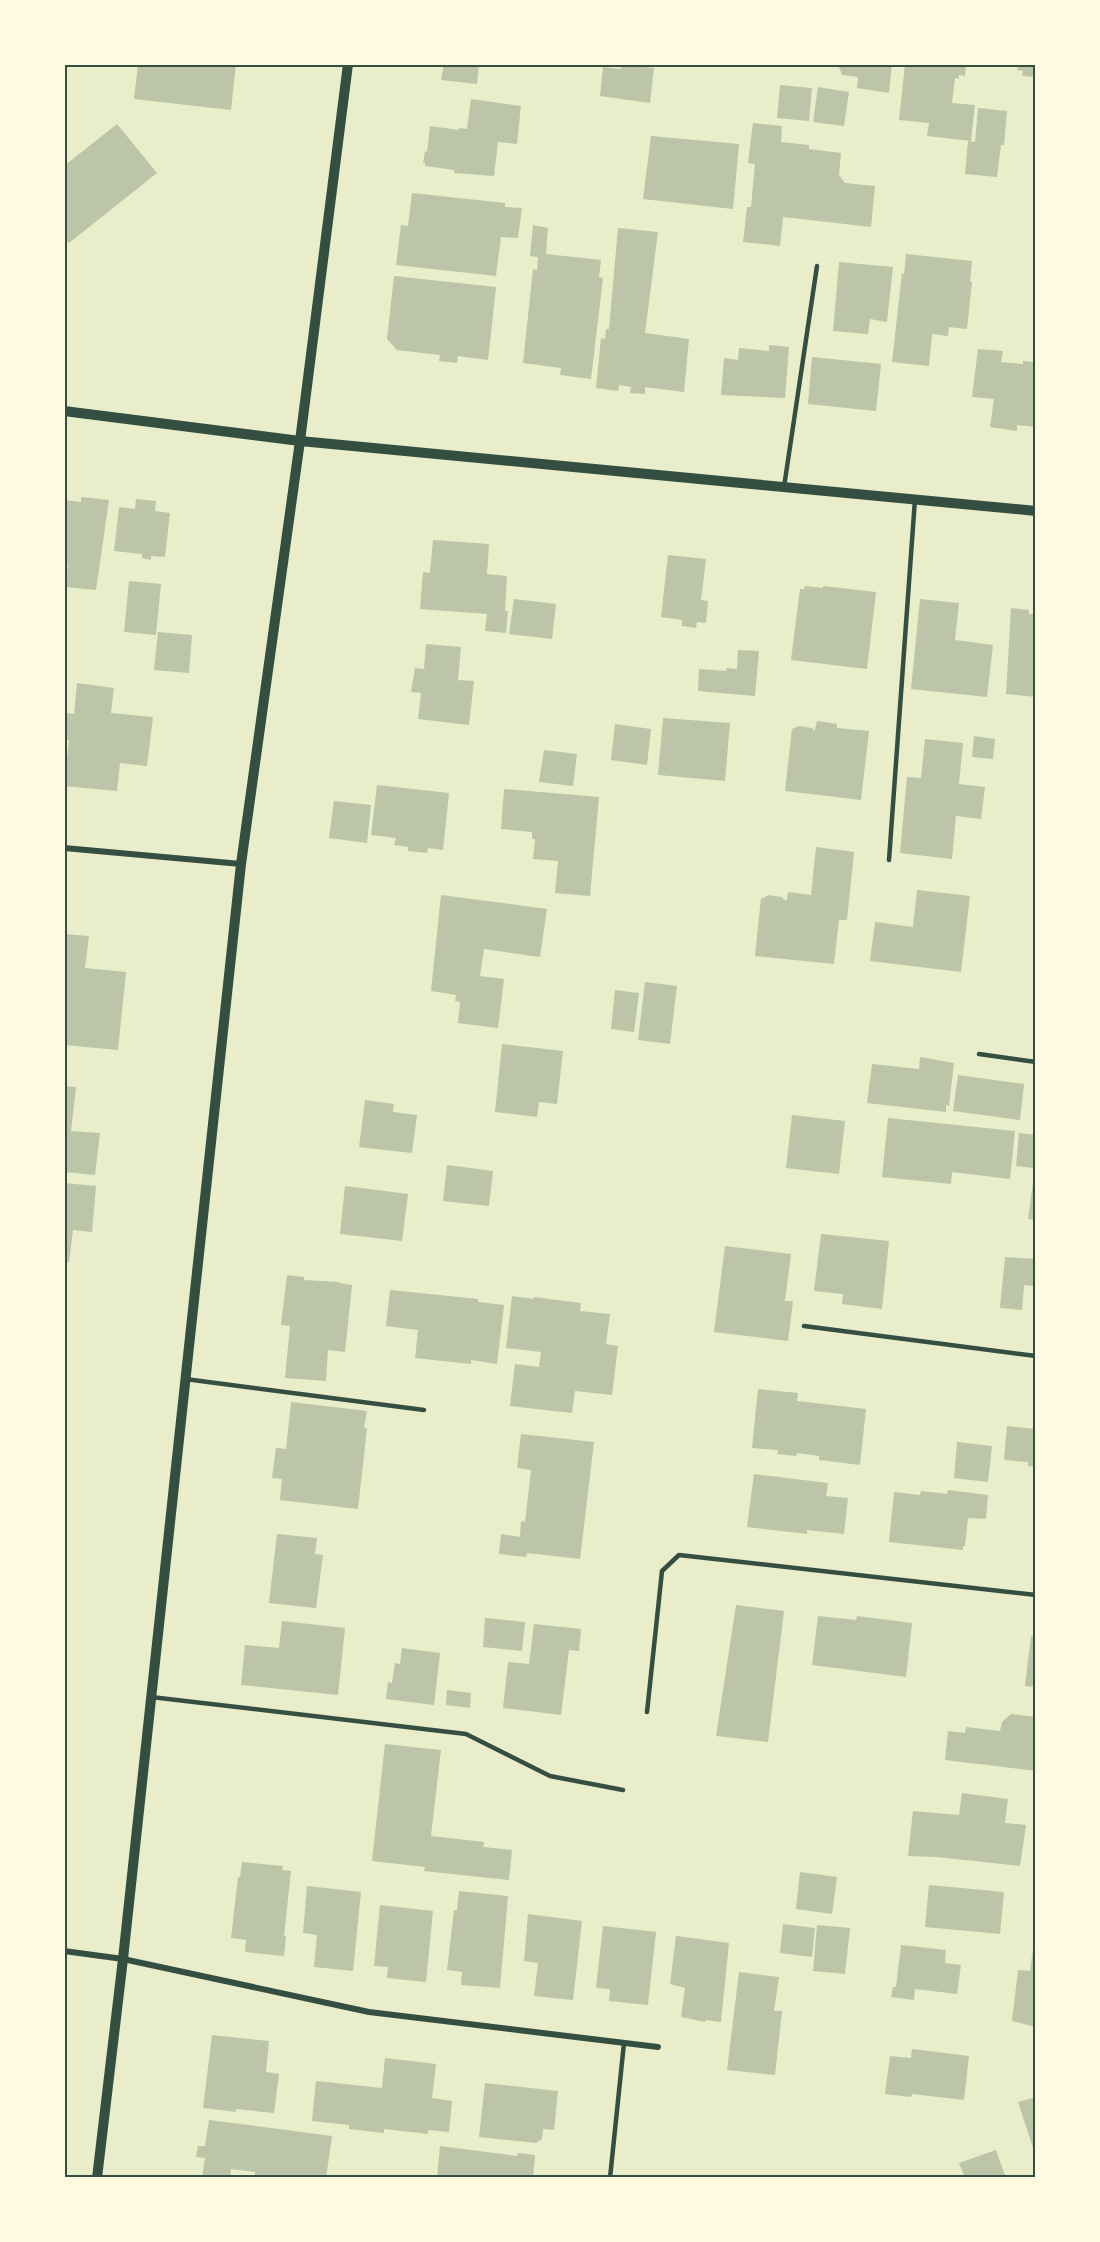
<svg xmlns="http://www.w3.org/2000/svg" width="1100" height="2242" font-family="Overpass,sans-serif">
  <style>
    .building { fill: #bcc5a7 }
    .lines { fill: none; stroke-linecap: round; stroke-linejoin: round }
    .service { stroke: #344e41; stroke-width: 4.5 }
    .minor { stroke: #344e41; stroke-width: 6 }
    .tertiary { stroke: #344e41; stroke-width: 10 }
    .neatline { fill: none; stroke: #344e41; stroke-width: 2 }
  </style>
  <rect width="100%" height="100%" fill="#e9edc9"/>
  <path class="building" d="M138 64H236L231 110 134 99Z
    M444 64H479L477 84 441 80Z
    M838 64H892L889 93 857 88 858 77 842 75Z
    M905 64H966L965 76 959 75V79L955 78 952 103 975 105 971 141 927 136 929 123 899 120Z
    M1004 64H1036V77L1022 76 1023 71 1017 70 1018 67Z
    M621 65 654 68 650 103 600 96 603 67 621 69Z
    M780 85 812 88 809 121 777 118Z
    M818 87 849 92 844 126 813 122Z
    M471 99 521 106 517 144 498 142 494 176 454 173V170L425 166V163H423L425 151 427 152 430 126 459 130V128L467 129Z
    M978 108 1007 111 1004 145H1001L997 177 965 174 968 141 975 142Z
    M753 123 782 126 781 142 809 145V149L841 153 839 175 845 183 875 186 871 227 783 217 780 246 743 242 747 207H751L755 164 748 163Z
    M117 124 157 173 69 243 64 238V166Z
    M651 136 739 144 733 209 643 199Z
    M412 193 505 203V207L522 208 518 238 501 237 496 276 396 265 401 225 408 226Z
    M533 225 548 228 546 254 601 260 599 277 603 278 591 379 560 375 561 368 523 363 533 269 537 270 538 257 530 256Z
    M618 228 658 232 645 333 689 339 684 392 645 387V394L630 393 631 387 619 385 618 391 596 388 601 338 605 339 606 329H609Z
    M906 254 972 261 970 281 972 282 967 329 949 327 948 336 932 334 929 366 892 362 902 273 904 274Z
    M839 262 893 267 887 322 870 319 868 334 833 331Z
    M394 276 496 287 488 360 458 356 457 363 439 361 440 355 397 350 387 339Z
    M769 345 789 347 785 398 721 395 724 358 738 360 739 348 769 351Z
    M978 349 1003 351 1001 362 1023 364V361L1036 362V427L1017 425V431L990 427 994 399 972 397Z
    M812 357 881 364 876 411 808 404Z
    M81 497 109 500 96 590 65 587 68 564H64V500L81 502Z
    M136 499 156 501 155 511 170 513 165 557 151 556V560L142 558V554L114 551 119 507 135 509Z
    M433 540 489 544 487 574 507 576 505 611H508L506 633 485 631 487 614 420 609 423 572 430 573Z
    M668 555 706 559 701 600 708 601 706 623 697 622 696 628 682 626V620L661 617Z
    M129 581 161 584 156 635 124 632Z
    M805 586 823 588V586L876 592 867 669 791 660 800 589H804Z
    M514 599 556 604 552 639 509 634Z
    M920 599 959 603 955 640 993 645 987 697 911 689Z
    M1011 608 1029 610V614H1036V697L1006 694Z
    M158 632 192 635 189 673 154 670Z
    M426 644 461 647 458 680 474 681 469 725 418 719 421 693 411 692 415 668 424 669Z
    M738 650 759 651 755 696 698 691 699 669 726 671V668L737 669Z
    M77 683 114 688 111 713 153 717 147 766 120 763 117 791 64 786 69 740 64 739V713L74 714Z
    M663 718 730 723 725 781 658 775Z
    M817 721 837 724V728L869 731 861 800 785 791 792 729 799 726 812 728 815 731Z
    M615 724 651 729 647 765 611 760Z
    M974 736 995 739 993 759 972 757Z
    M925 739 963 743 959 784 985 787 981 819 956 816 952 859 900 853 907 777 921 778Z
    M544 750 577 754 573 786 539 782Z
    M377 785 449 793 443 850 428 848 427 853 408 851V847L394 845 396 838 371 835Z
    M504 789 599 797 590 896 555 893 558 861 533 859 535 839H532V832L501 829Z
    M334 801 371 805 367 843 329 838Z
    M816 847 854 852 847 920H839L834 964 755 956 761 898H764L768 895 782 897 784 900H787L788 892 811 895Z
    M917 890 970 896 961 972 870 961 875 922 913 927Z
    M441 895 547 909 540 957 484 949 480 976 504 979 498 1028 458 1023 460 1002 455 1001 456 995 431 991Z
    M64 934 89 936 85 968 126 972 118 1050 64 1045Z
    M645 982 677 986 670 1044 638 1040Z
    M615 990 639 993 634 1032 611 1029Z
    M502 1044 563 1051 557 1104 539 1102 537 1117 495 1112Z
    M920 1057 954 1063 949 1106 946 1105V1112L867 1103 872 1064 919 1069Z
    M958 1075 1024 1084 1020 1120 953 1111Z
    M64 1086 76 1087 71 1131 100 1133 95 1175 64 1172Z
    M365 1100 394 1104 393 1112 417 1115 412 1153 359 1147Z
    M792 1115 845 1121 839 1174 786 1168Z
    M888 1118 1015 1131 1010 1179 952 1172 951 1184 882 1177Z
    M1019 1133 1036 1135 1034 1168 1016 1166Z
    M447 1165 493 1171 489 1206 443 1201Z
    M1034 1174 1036 1175V1220L1028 1219Z
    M64 1183 96 1186 92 1232 73 1230 69 1262H64Z
    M345 1186 408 1194 402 1241 340 1234Z
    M821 1234 889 1241 882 1309 842 1304 843 1294 814 1291Z
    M725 1246 791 1254 785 1301H793L788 1341 714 1332Z
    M1005 1257 1036 1259V1286L1024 1285 1022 1310 1000 1308Z
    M287 1275 304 1277V1280L339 1282V1283L352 1285 345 1352 328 1350 326 1381 285 1378 290 1326 281 1325Z
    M390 1290 478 1299V1302L504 1305 497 1364 471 1360V1364L415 1358 418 1330 386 1326Z
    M512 1296 534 1299V1297L581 1303 580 1311 610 1314 606 1344 618 1346 612 1395 575 1391 572 1413 510 1406 515 1364 539 1367 541 1352 506 1348Z
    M758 1389 798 1393 797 1401 866 1409 860 1465 819 1460V1456L797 1453 796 1456 777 1454 778 1450 752 1448Z
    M291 1402 367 1411 364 1428H367L358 1509 280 1500 282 1479 272 1478 276 1448 286 1449Z
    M1007 1426 1036 1429V1467L1028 1466V1462L1004 1460Z
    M521 1434 594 1442 580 1559 527 1553 526 1557 499 1554 501 1534 520 1537 521 1521 525 1522 531 1470 517 1468Z
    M957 1442 992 1446 988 1482 954 1478Z
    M754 1474 828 1483 826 1496 848 1498 844 1534 807 1530V1534L747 1527Z
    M948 1490 988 1495 986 1519 968 1518 965 1546H963V1550L889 1542 894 1492 920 1495 921 1491 947 1494Z
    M277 1534 317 1538 315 1554 323 1555 316 1608 269 1603Z
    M736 1605 784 1611 768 1742 716 1736Z
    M818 1616 856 1620 857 1616 912 1623 906 1677 812 1665Z
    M485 1618 525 1622 522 1651 483 1647Z
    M282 1621 345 1628 338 1695 241 1685 245 1645 279 1648Z
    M534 1624 581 1629 579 1651 569 1650 561 1715 503 1708 508 1662 529 1664Z
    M1031 1636 1036 1637V1687L1025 1686Z
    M402 1648 440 1653 434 1705 386 1699 388 1682 392 1683 395 1663 400 1664Z
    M447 1690 471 1693 470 1708 446 1705Z
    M1011 1714 1036 1717V1771L945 1760 948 1731 965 1733 966 1727 1000 1731 1002 1722Z
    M385 1744 441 1750 431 1836 484 1842 483 1847 512 1850 509 1880 424 1871 425 1867 372 1861Z
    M962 1793 1008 1799 1005 1823 1026 1825 1020 1866 937 1857 908 1856 913 1811 959 1815Z
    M242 1862 283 1866 282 1870 291 1871 284 1936H286L284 1956 245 1952 246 1940 231 1938 238 1877H240Z
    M800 1872 837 1877 832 1914 796 1909Z
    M929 1885 1004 1892 1000 1934 925 1927Z
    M307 1886 361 1892 353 1971 314 1967 317 1935 303 1933Z
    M459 1891 508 1896 500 1988 461 1985 462 1972 447 1970 454 1910H457Z
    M380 1905 433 1911 426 1982 387 1978 388 1967 374 1966Z
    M528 1914 582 1921 573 2000 534 1996 538 1963 524 1961Z
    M783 1924 815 1928 812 1957 780 1953Z
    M817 1925 850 1928 845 1974 813 1971Z
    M603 1926 656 1932 648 2005 609 2001 610 1989 596 1988Z
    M676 1936 729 1943 721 2022 706 2020 705 2022 681 2017 685 1988 670 1984Z
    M901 1945 946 1950 945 1963 961 1965 957 1994 915 1989 914 2000 891 1997 893 1987H896Z
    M1033 1949H1036V2027L1012 2021 1018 1970 1030 1971Z
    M739 1972 779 1977 774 2011H782L775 2075 727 2070Z
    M212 2035 269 2041 266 2072 279 2074 274 2113 236 2109V2112L203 2108Z
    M912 2049 969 2056 964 2100 912 2094 911 2097 885 2094 890 2056 911 2058Z
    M385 2058 436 2064 432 2098 452 2101 449 2132 428 2130V2134L384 2129V2133L349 2129V2125L312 2121 316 2081 382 2088Z
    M485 2083 558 2091 554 2130 543 2129 542 2139 536 2143 479 2137Z
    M1036 2097V2154H1035L1018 2102Z
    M209 2120 332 2136 326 2178H261L255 2177V2172L231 2169 230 2178H202L205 2158 196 2157 198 2146H205Z
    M440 2146 517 2156 518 2153 535 2155 533 2178H437Z
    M996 2150 1006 2178H965L959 2163Z"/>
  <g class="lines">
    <path class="service" d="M784 487 817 266
      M889 860 915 499
      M979 1054 1036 1062
      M804 1326 1036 1356
      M185 1379 424 1410
      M151 1697 466 1734 550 1776 623 1790
      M647 1712 662 1571 679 1555 1036 1595
      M610 2178 624 2043"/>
    <path class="minor" d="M64 848 241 864
      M64 1951 123 1959 369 2012 658 2047"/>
    <path class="tertiary" d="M64 411 300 441 1036 511
      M97 2178 123 1959 241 864 300 441 348 64"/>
  </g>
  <rect width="1100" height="2242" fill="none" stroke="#fefae0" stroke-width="132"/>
  <rect x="66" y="66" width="968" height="2110" class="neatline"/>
</svg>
